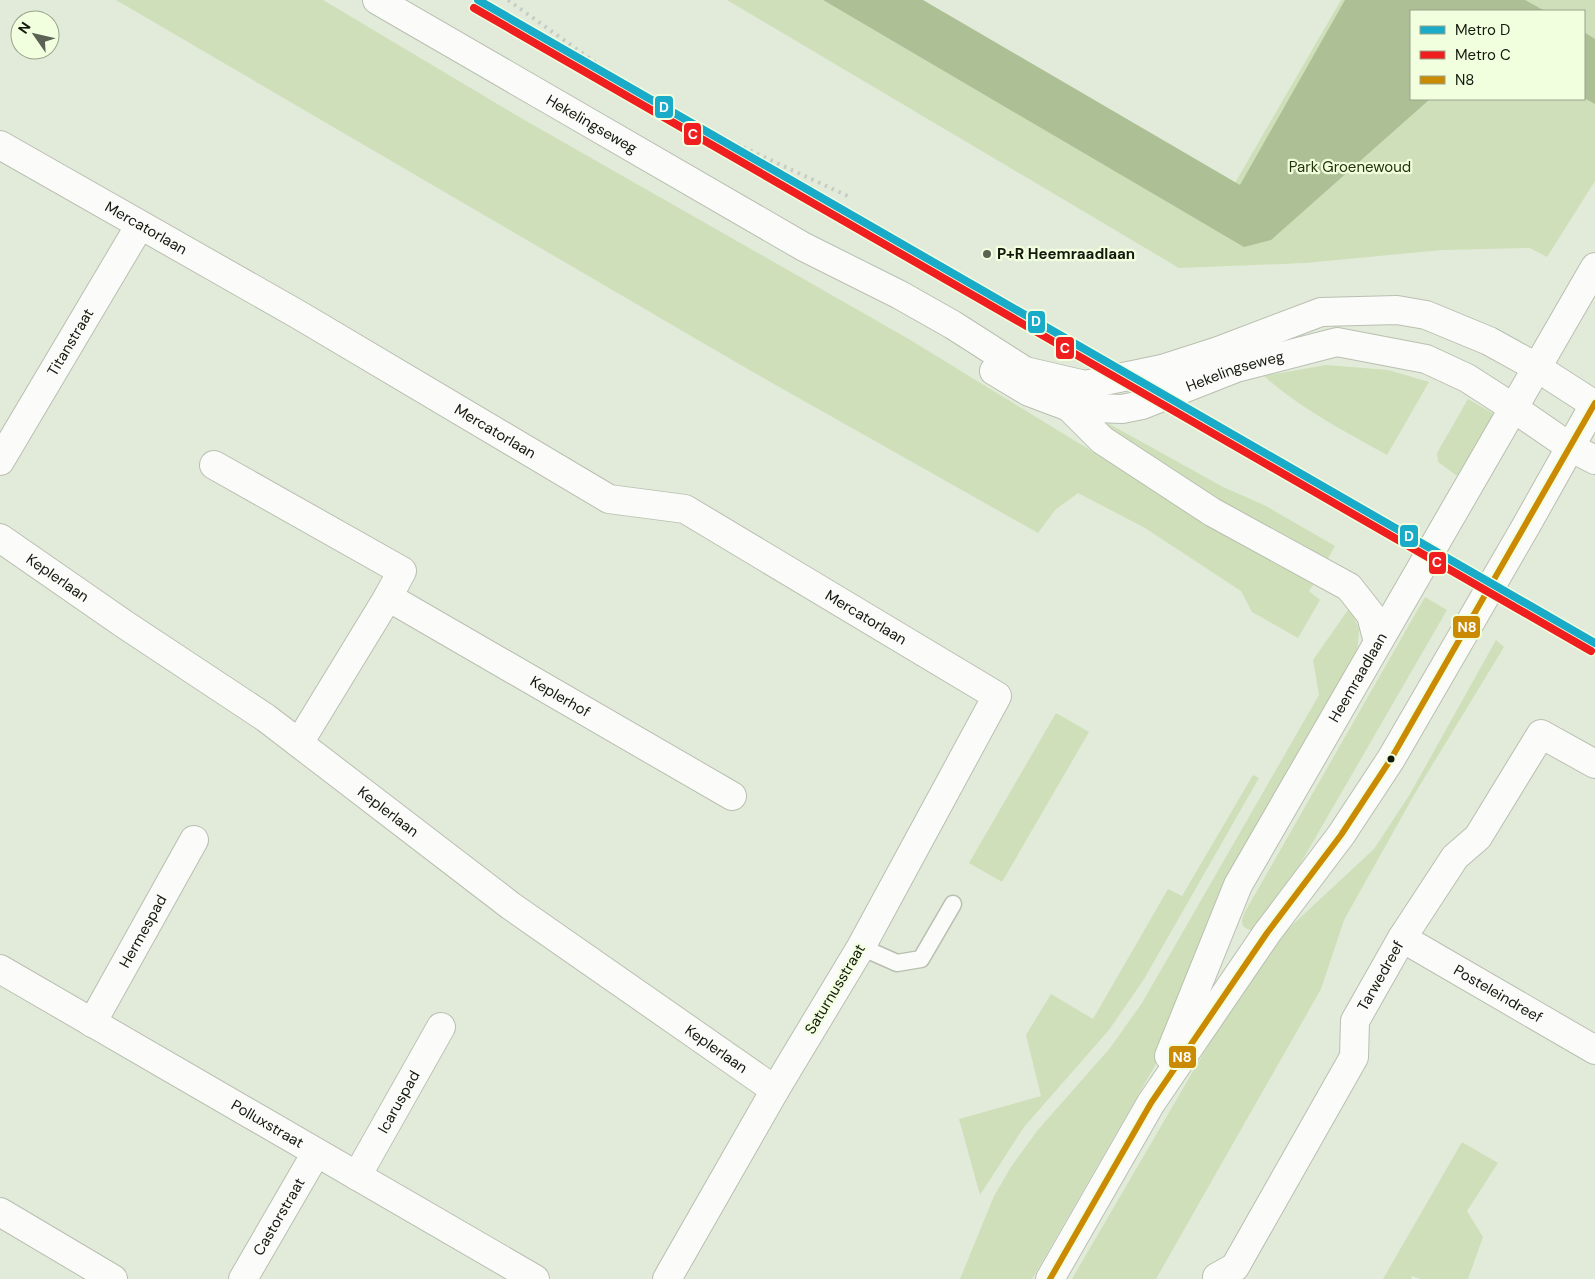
<svg xmlns="http://www.w3.org/2000/svg" width="1595" height="1279" font-family="'DM Sans',sans-serif">
  <style>
    .green { fill: #cedfb9; fill-rule: evenodd }
    .water { fill: #adbf94 }
    .lines { fill: none; stroke-linecap: round; stroke-linejoin: round }
    .service-casing { stroke: #b9bfb1; stroke-width: 19 }
    .minor-casing { stroke: #b9bfb1; stroke-width: 30 }
    .tertiary-casing { stroke: #b9bfb1; stroke-width: 30 }
    .secondary-casing { stroke: #b9bfb1; stroke-width: 30 }
    .service { stroke: #fbfcf9; stroke-width: 16 }
    .minor { stroke: #fbfcf9; stroke-width: 28 }
    .tertiary { stroke: #fbfcf9; stroke-width: 28 }
    .secondary { stroke: #fbfcf9; stroke-width: 28 }
    .rail { stroke: #c8cbc6; stroke-width: 4; stroke-dasharray: 2.5 5; stroke-linecap: butt }
    .bus-1-casing { stroke: #f1ffdf; stroke-width: 10 }
    .bus-1 { stroke: #ca8a03; stroke-width: 6 }
    .metro-1-casing { stroke: #f1ffdf; stroke-width: 11 }
    .metro-2-casing { stroke: #f1ffdf; stroke-width: 11 }
    .metro-1 { stroke: #1aabc8; stroke-width: 8 }
    .metro-2 { stroke: #ef1f1f; stroke-width: 8 }
    .poi-dot { fill: #5c6254; stroke: #f1ffdf; stroke-width: 2 }
    .bus-dot { fill: #14180d; stroke: #f1ffdf; stroke-width: 2 }
    .labels { text-anchor: middle; stroke-width: 4.5; stroke-linejoin: round; paint-order: stroke }
    .street-label { font-size: 15px; fill: #14180d; stroke: #f1ffdf }
    .park-label { font-size: 15px; fill: #26340b; stroke: #f1ffdf }
    .poi-label { font-size: 15px; font-weight: bold; fill: #14180d; stroke: #f1ffdf; text-anchor: start }
    .line-badge { stroke: #f1ffdf; stroke-width: 2 }
    .badge-label { font-size: 14px; text-anchor: middle; font-weight: bold; fill: #fff }
  </style>
  <rect width="100%" height="100%" fill="#e2ebd9"/>
  <path class="green" d="M116 0H323L521 118 907 338 1167 497 1315 582 1309 591 1320 600 1298 638 1252 612 1241 591 1145 528 1078 493 1055 510 1038 533 751 371Z
    M727 0H823L1207 225 1235 183 1341 0H1595V181L1547 257 1530 248 1442 250 1305 263 1179 268ZM1411 11H1584V99H1411Z
    M1326 365 1388 370 1429 382 1387 455C1344 431 1300 408 1264 376Z
    M1468 399 1496 415 1460 478 1438 462 1437 453Z
    M1104 421 1223 487 1264 505 1335 546 1326 562 1174 474 1103 426Z
    M1425 597 1447 610 1299 866 1262 919 1251 930C1239 928 1241 919 1246 910Z
    M1350 607 1359 629 1357 654 1183 1017 1032 1279H960L994 1196 1011 1167 1037 1131 1110 1048 1142 1003 1319 695 1313 660Z
    M1496 640 1504 647 1414 795 1344 920 1321 989 1156 1279H1072L1252 970 1273 943 1374 849 1410 794Z
    M1056 713 1089 732 1002 882 969 863Z
    M1253 775 1259 778 1144 979 1109 1030 1024 1127 980 1195 959 1119 1041 1096 1026 1035 1051 994 1093 1019 1168 889 1182 896Z
    M1462 1142 1498 1163 1467 1211 1483 1237 1468 1279H1420L1412 1276 1411 1279H1383Z"/>
  <path class="water" d="M823 0H923L1240 185 1345 0H1525L1545 11H1411V99H1430L1271 240 1244 247Z
    M1584 32 1595 39V104L1584 98Z"/>
  <g class="lines">
    <g class="service-casing">
      <path id="service" d="M861 947 897 963 921 959 953 904"/>
    </g>
    <g class="minor-casing">
      <g id="minor">
        <path id="s1" d="M0 145 299 315 609 499 685 509 997 696 861 947 775 1090 667 1279"/>
        <path id="s2" d="M0 461 140 225"/>
        <path d="M214 465 402 571 388 597"/>
        <path id="s3" d="M0 538 124 624 266 718 511 906 775 1090"/>
        <path id="s4" d="M299 743 388 597 732 796"/>
        <path id="s5" d="M1402 938 1595 1050"/>
        <path id="s6" d="M0 969 535 1279"/>
        <path id="s7" d="M92 1023 194 840"/>
        <path id="s8" d="M357 1176 441 1027"/>
        <path d="M0 1212 113 1279"/>
        <path id="s9" d="M1217 1277 1235 1267 1354 1057 1355 1021 1402 938 1455 857 1478 837 1541 734 1595 764"/>
        <path id="s10" d="M243 1279 316 1153"/>
      </g>
    </g>
    <g class="tertiary-casing">
      <g id="tertiary">
        <path id="s11" d="M377 0 804 247 900 295 953 325 1025 371 1085 385 1162 369 1218 351 1321 312 1397 310 1426 315 1489 341 1536 367"/>
        <path id="s12" d="M994 371 1029 392 1069 407 1122 409 1142 405 1236 368 1337 342 1426 359 1467 378 1512 407"/>
      </g>
    </g>
    <g class="secondary-casing">
      <g id="secondary">
        <path d="M1536 367 1595 405"/>
        <path d="M1069 407 1102 440 1212 512 1349 587 1371 615 1378 642"/>
        <path d="M1512 407 1570 447 1595 460"/>
        <path id="s13" d="M1169 1056 1238 885 1595 267"/>
        <path d="M1050 1279 1151 1103 1267 933 1341 835 1391 759 1526 526 1595 403"/>
      </g>
    </g>
    <use href="#service" class="service"/>
    <use href="#minor" class="minor"/>
    <use href="#tertiary" class="tertiary"/>
    <use href="#secondary" class="secondary"/>
    <path class="rail" d="M508 0 635 91
      M682 119 850 197"/>
    <g class="bus-1-casing">
      <path id="bus-1" d="M1050 1279 1151 1103 1267 933 1341 835 1391 759 1595 403"/>
    </g>
    <use href="#bus-1" class="bus-1"/>
    <g class="metro-1-casing">
      <path id="metro-1" d="M478 0 1595 643"/>
    </g>
    <g class="metro-2-casing">
      <path id="metro-2" d="M474 8 1591 651"/>
    </g>
    <use href="#metro-1" class="metro-1"/>
    <use href="#metro-2" class="metro-2"/>
  </g>
  <circle class="poi-dot" cx="987" cy="254" r="5"/>
  <circle class="bus-dot" cx="1391" cy="759" r="4.5"/>
  <g class="labels">
    <g class="street-label">
      <text dy="5" stroke="none"><textPath href="#s11" startOffset="248">Hekelingseweg</textPath></text>
      <text dy="5" stroke="none"><textPath href="#s1" startOffset="168">Mercatorlaan</textPath></text>
      <text dy="5" stroke="none"><textPath href="#s2" startOffset="138">Titanstraat</textPath></text>
      <text dy="5" stroke="none"><textPath href="#s12" startOffset="256">Hekelingseweg</textPath></text>
      <text dy="5" stroke="none"><textPath href="#s1" startOffset="572">Mercatorlaan</textPath></text>
      <text dy="5" stroke="none"><textPath href="#s3" startOffset="70">Keplerlaan</textPath></text>
      <text dy="5" stroke="none"><textPath href="#s1" startOffset="992">Mercatorlaan</textPath></text>
      <text dy="5" stroke="none"><textPath href="#s13" startOffset="424">Heemraadlaan</textPath></text>
      <text dy="5" stroke="none"><textPath href="#s4" startOffset="370">Keplerhof</textPath></text>
      <text dy="5" stroke="none"><textPath href="#s3" startOffset="475">Keplerlaan</textPath></text>
      <text dy="5" stroke="none"><textPath href="#s7" startOffset="105">Hermespad</textPath></text>
      <text dy="5" stroke="none"><textPath href="#s9" startOffset="350">Tarwedreef</textPath></text>
      <text transform="translate(835 989) rotate(-59)" y="5">Saturnusstraat</text>
      <text dy="5" stroke="none"><textPath href="#s5" startOffset="111">Posteleindreef</textPath></text>
      <text dy="5" stroke="none"><textPath href="#s3" startOffset="880">Keplerlaan</textPath></text>
      <text dy="5" stroke="none"><textPath href="#s8" startOffset="85">Icaruspad</textPath></text>
      <text dy="5" stroke="none"><textPath href="#s6" startOffset="309">Polluxstraat</textPath></text>
      <text dy="5" stroke="none"><textPath href="#s10" startOffset="72">Castorstraat</textPath></text>
    </g>
    <g class="park-label">
      <text x="1350" y="172">Park Groenewoud</text>
    </g>
    <g class="poi-label">
      <text x="997" y="259">P+R Heemraadlaan</text>
    </g>
  </g>
  <g class="line-badge">
    <rect x="654" y="95" width="20" height="24" rx="5" fill="#1aabc8"/>
    <rect x="683" y="122" width="19" height="24" rx="5" fill="#ef1f1f"/>
    <rect x="1027" y="310" width="19" height="24" rx="5" fill="#1aabc8"/>
    <rect x="1055" y="336" width="20" height="24" rx="5" fill="#ef1f1f"/>
    <rect x="1399" y="524" width="20" height="24" rx="5" fill="#1aabc8"/>
    <rect x="1428" y="551" width="19" height="24" rx="5" fill="#ef1f1f"/>
    <rect x="1452" y="615" width="29" height="24" rx="5" fill="#ca8a03"/>
    <rect x="1168" y="1045" width="29" height="24" rx="5" fill="#ca8a03"/>
  </g>
  <g class="badge-label">
    <text x="664" y="112">D</text>
    <text x="693" y="139">C</text>
    <text x="1036" y="326">D</text>
    <text x="1065" y="353">C</text>
    <text x="1409" y="541">D</text>
    <text x="1437" y="567">C</text>
    <text x="1467" y="632">N8</text>
    <text x="1182" y="1062">N8</text>
  </g>
  <rect x="1410" y="10" width="175" height="90" fill="#f1ffdf" stroke="#99a38b"/>
  <rect x="1420" y="26" width="25" height="8" fill="#1aabc8" stroke="#99a38b"/>
  <text x="1455" y="35" font-size="15" fill="#14180d">Metro D</text>
  <rect x="1420" y="51" width="25" height="8" fill="#ef1f1f" stroke="#99a38b"/>
  <text x="1455" y="60" font-size="15" fill="#14180d">Metro C</text>
  <rect x="1420" y="76" width="25" height="8" fill="#ca8a03" stroke="#99a38b"/>
  <text x="1455" y="85" font-size="15" fill="#14180d">N8</text>
  <g transform="translate(35 35) rotate(304)"><circle r="24" fill="#f1ffdf" stroke="#99a38b"/>
  <path d="M0-4L9 19L0 12L-9 19Z" fill="#5c6254"/>
  <text y="-8" font-size="14" font-weight="bold" text-anchor="middle" fill="#14180d">N</text>
  </g>
</svg>
